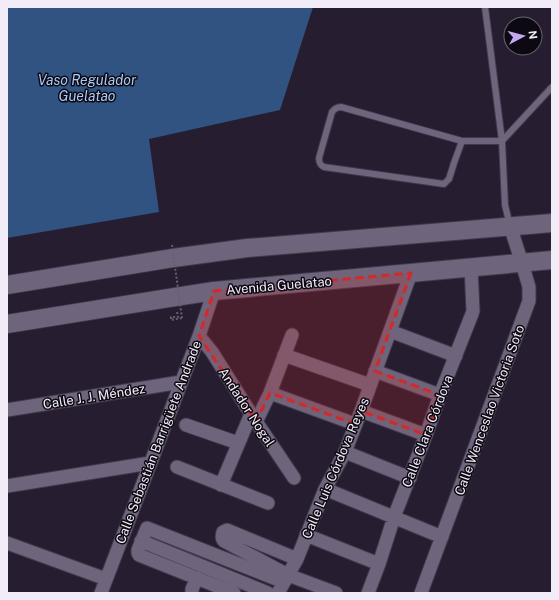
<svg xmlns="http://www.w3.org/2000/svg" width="559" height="600" font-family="'Public Sans',sans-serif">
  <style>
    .water { fill: #305382 }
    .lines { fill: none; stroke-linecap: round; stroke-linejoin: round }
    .lane-casing { stroke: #41394a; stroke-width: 8 }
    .street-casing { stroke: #41394a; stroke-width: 15 }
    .secondary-casing { stroke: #41394a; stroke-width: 20 }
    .path { stroke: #686071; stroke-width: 2; stroke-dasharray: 2 2; stroke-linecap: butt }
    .lane { stroke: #6e647b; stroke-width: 6 }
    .street { stroke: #6e647b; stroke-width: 13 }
    .secondary { stroke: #6e647b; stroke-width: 18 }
    .path-bridge { stroke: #686071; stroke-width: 2; stroke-dasharray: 2 2; stroke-linecap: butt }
    .marked { fill: #d62828; fill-opacity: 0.2; stroke: #d62828; stroke-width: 3; stroke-dasharray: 8 5; stroke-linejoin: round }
    .labels { text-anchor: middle; stroke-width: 3; stroke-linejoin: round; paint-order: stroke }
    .street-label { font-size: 13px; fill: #f2ecf9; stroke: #0d0912 }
    .water-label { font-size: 14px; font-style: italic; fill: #aacaf5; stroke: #0d0912 }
  </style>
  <rect width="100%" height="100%" fill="#261d30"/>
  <path class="water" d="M7 7H313L280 110 149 139 159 212 7 238Z"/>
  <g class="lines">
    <g class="lane-casing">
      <path id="lane" d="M485 7 502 141 505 205 510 226
        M462 141 454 163 449 179 444 184 324 167C320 165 319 163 319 158L332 112C335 108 337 107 341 107L462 141H502L552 87"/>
    </g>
    <g class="street-casing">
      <path id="street" d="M390 331 456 356
        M199 336 212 352 251 414 294 478
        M284 355 370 385
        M375 371 440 395
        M270 393 355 424
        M7 410 181 382
        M361 411 426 435
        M256 422 270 393 292 335
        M186 425 238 443
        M345 452 410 478
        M177 467 268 503
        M221 485 251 414
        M7 486 150 463
        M325 489 442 537
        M306 535 379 564
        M141 541 268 593
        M7 543 106 579
        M297 559 227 530 223 532C222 535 221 538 224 541L288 575 336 593
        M101 593 199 336 214 291
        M192 593V589L197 578
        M234 593 139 555 138 553V550L147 528 284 582
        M278 593 297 559 325 489 345 452 361 411 411 273
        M368 593 379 564 394 517 426 435 440 395 472 314 473 311 471 267
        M421 593 529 301V287L522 263 510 226"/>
    </g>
    <g class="secondary-casing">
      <path id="secondary" d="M7 285 173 258 247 248 552 223
        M7 324 175 297 214 291 552 260"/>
    </g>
    <path class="path" d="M177 312 178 317H171V320L182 318"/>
    <use href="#lane" class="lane"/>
    <use href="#street" class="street"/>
    <use href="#secondary" class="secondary"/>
    <path class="path-bridge" d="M172 245 182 318"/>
  </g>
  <path class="marked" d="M411 273 375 371 440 395 426 435 361 411 355 424 270 393 256 422 199 336 214 291Z"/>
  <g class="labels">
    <g class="street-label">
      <text transform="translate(279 285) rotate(-5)" y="5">Avenida Guelatao</text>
      <text transform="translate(94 396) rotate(-9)" y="5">Calle J. J. Méndez</text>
      <text transform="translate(247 407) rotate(57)" y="5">Andador Nogal</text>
      <text transform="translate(489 410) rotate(-70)" y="5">Calle Wenceslao Victoria Soto</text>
      <text transform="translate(427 431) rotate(-69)" y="5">Calle Clara Córdova</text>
      <text transform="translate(158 442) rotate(-69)" y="5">Calle Sebastián Barrigüete Andrade</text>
      <text transform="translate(335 468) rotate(-67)" y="5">Calle Luis Córdova Reyes</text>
    </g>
    <g class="water-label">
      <text x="87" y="85">Vaso Regulador<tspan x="87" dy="16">Guelatao</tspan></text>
    </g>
  </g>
  <rect width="559" height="600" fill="none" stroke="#f2ecf9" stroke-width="16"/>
  <g transform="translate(523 36) rotate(83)"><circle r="19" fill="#0d0912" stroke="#69646e"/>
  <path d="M0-3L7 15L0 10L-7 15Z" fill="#c4a7f1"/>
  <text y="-6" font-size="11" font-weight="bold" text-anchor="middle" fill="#f2ecf9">N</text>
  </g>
</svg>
